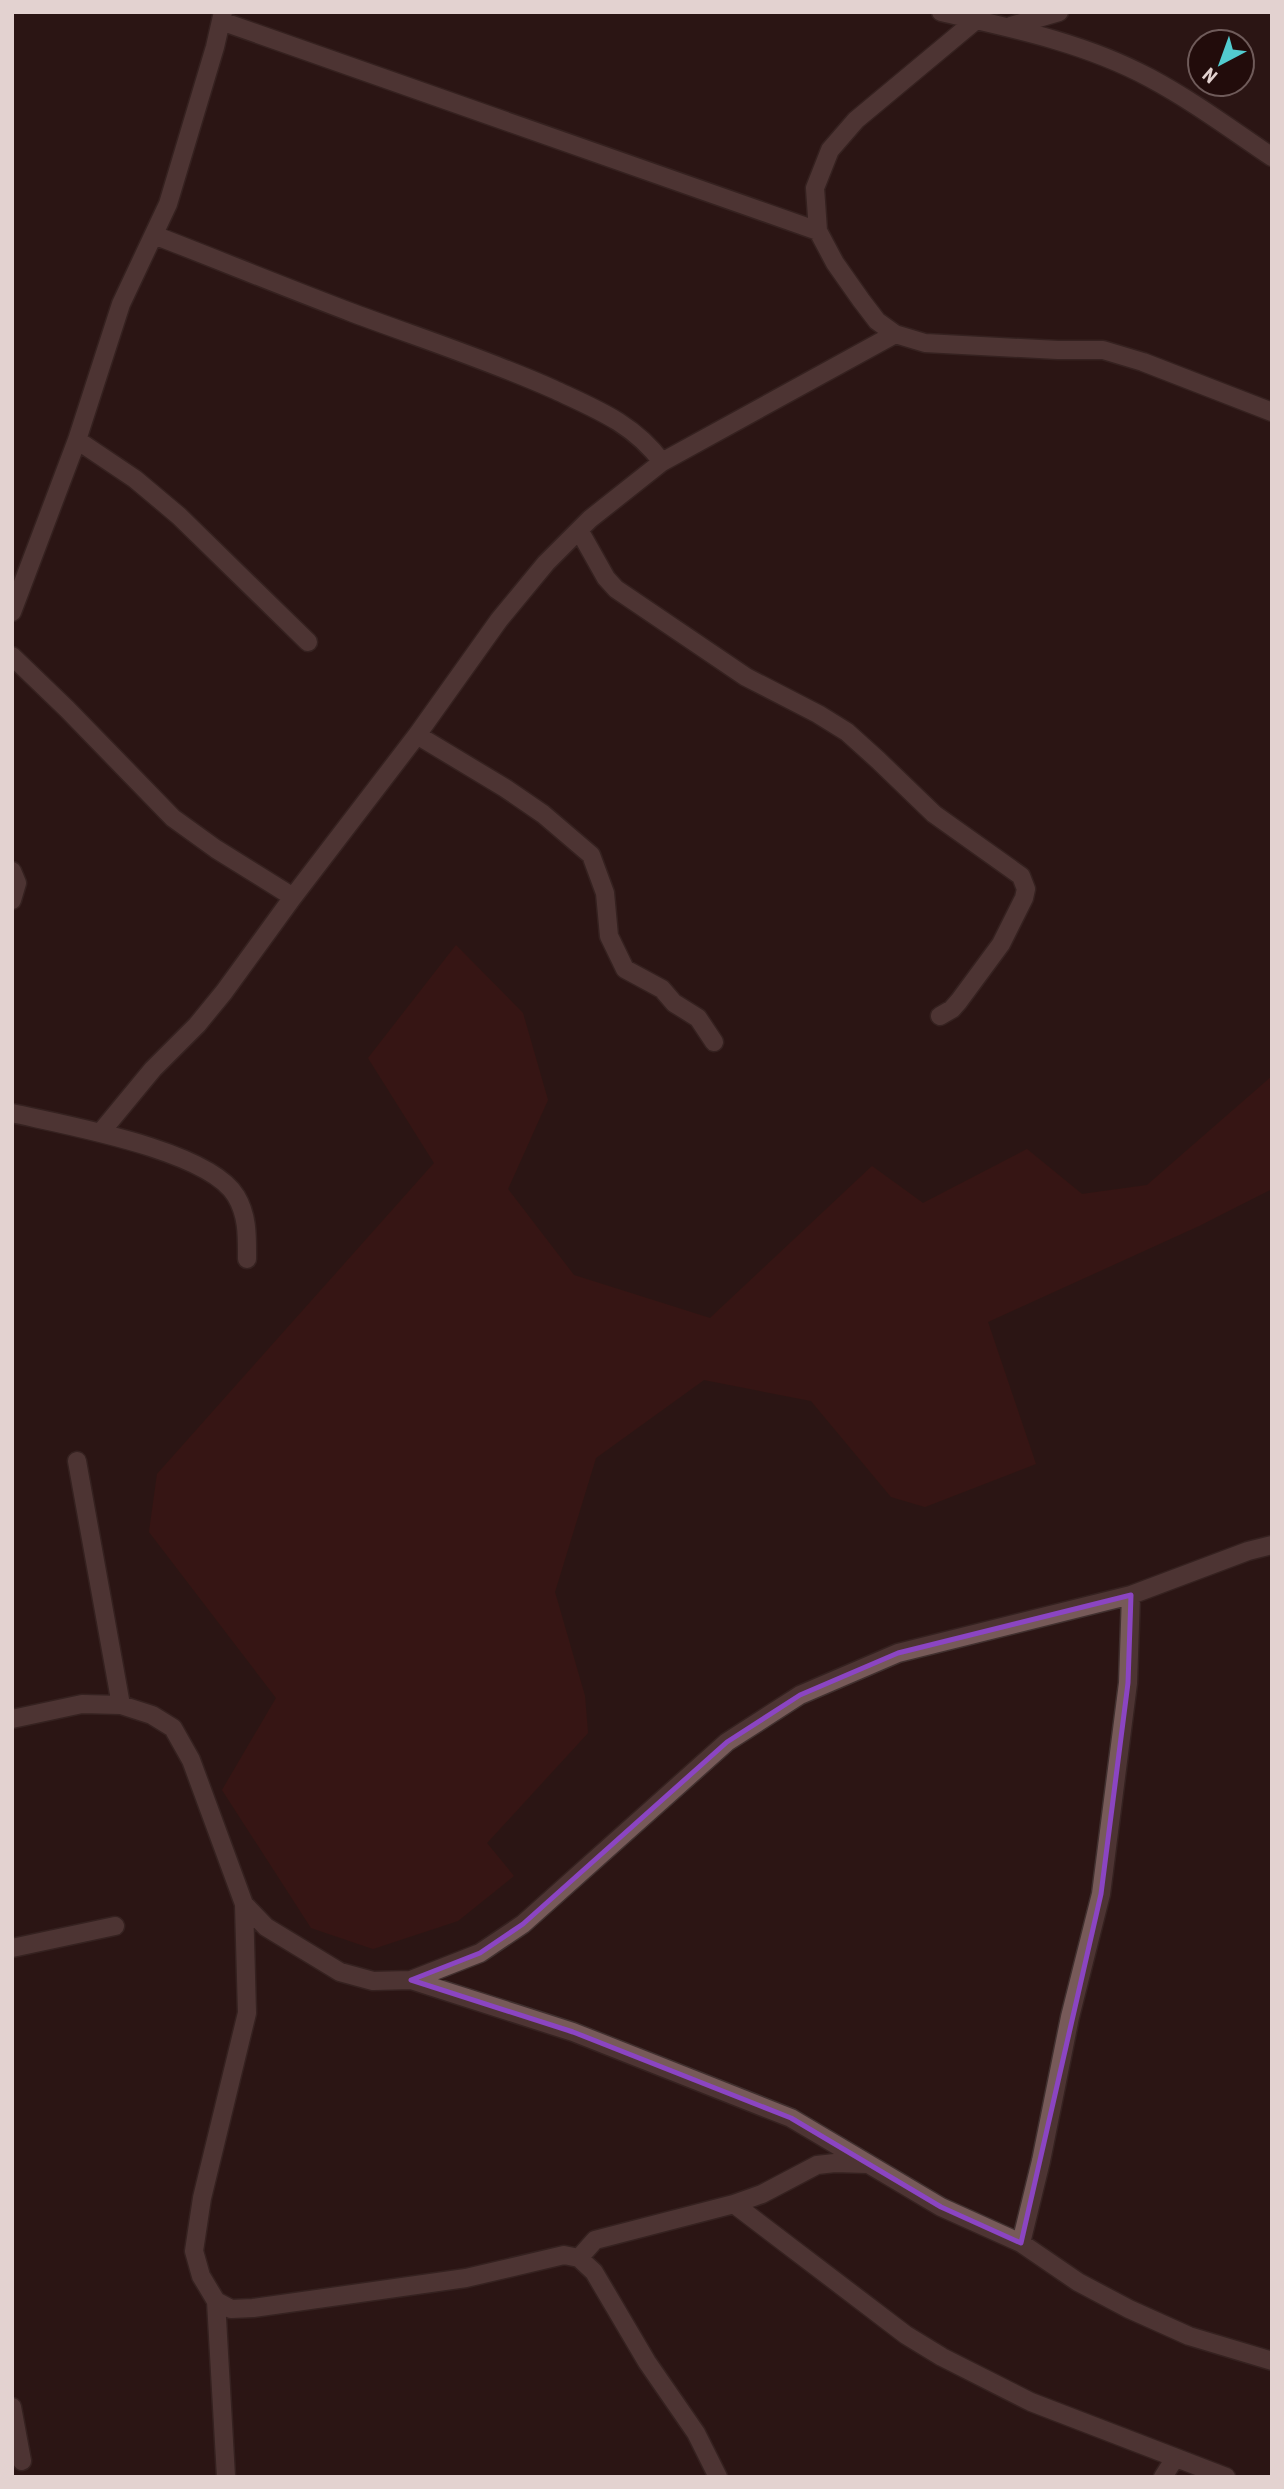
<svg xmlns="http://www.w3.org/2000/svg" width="1284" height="2489" font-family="'Roboto Condensed',sans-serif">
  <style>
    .green { fill: #441414 }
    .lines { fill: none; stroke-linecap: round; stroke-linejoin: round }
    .street-casing { stroke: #41302f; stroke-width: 21 }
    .street { stroke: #775a59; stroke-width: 18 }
    .marked { fill: none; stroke: #8b45c2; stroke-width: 5; stroke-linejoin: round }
  </style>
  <rect width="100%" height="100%" fill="#2c1514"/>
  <path class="green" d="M456 945 523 1013 548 1100 508 1189 574 1275 710 1318 872 1166 923 1203 1027 1149 1082 1194 1147 1185 1272 1076V1189L1199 1226 988 1322 1036 1464 925 1507 891 1497 811 1401 704 1380 596 1458 555 1592 585 1696 588 1733 487 1843 514 1876 458 1921 373 1949 311 1928 222 1790 276 1698 149 1532 157 1474 434 1163 368 1058Z"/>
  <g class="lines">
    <g class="street-casing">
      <path id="street" d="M941 12C1012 28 1085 43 1150 78 1193 101 1232 130 1272 157
        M976 20 856 120 830 150 815 188 818 231 835 263 861 300 877 321 895 334 925 343 1058 350H1103L1143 362 1272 412
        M221 21 818 231
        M1011 26 1059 12
        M154 235C221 261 287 288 353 313 420 338 488 360 553 389 596 409 633 423 662 462
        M77 440 135 479 179 516 308 642
        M579 530 606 578 616 589 746 677 818 714 847 732 878 760 934 814 1021 876 1026 889 1024 898 1001 944 959 1001 952 1009 940 1016
        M12 612 77 440 121 304 168 204 215 47 223 12
        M12 656 67 709 173 818 216 849 293 897
        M417 735 505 788 543 814 591 855 605 893 609 936 625 969 662 989 674 1003 698 1018 714 1042
        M12 871 17 883 12 900
        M12 1113C64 1125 209 1150 236 1196 248 1216 247 1237 247 1259
        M101 1132 153 1069 197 1025 224 992 293 897 417 735 499 620 546 563 590 519 662 462 895 334
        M77 1461 121 1705
        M12 1719 82 1704 121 1705 152 1715 173 1728 191 1760 244 1904 247 2013 202 2198 194 2251 201 2276 216 2301 231 2309 253 2308 466 2278 564 2255 579 2258 594 2272 647 2362 696 2433 718 2477
        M244 1904 266 1927 340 1972 373 1981 411 1980 480 1953 523 1924 727 1742 800 1695 898 1653 1131 1595 1248 1551 1272 1545
        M12 1948 115 1926
        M411 1980 573 2032 791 2118 941 2207 1021 2243 1078 2282 1129 2309 1189 2336 1272 2361
        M734 2204 906 2335 942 2357 1031 2402 1226 2477
        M1021 2243 1041 2161 1070 2017 1101 1894 1128 1683 1131 1595
        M579 2258 595 2240 734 2204 762 2194 817 2165 835 2163 868 2164
        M216 2301 226 2477
        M12 2407 22 2461
        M1163 2477 1175 2458"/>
    </g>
    <use href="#street" class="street"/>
  </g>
  <path d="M0 0H1284V2489H0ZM1131 1595 1128 1683 1101 1894 1021 2243 941 2207 791 2118 573 2032 411 1980 480 1953 523 1924 727 1742 800 1695 898 1653Z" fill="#2c1514" fill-opacity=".55" fill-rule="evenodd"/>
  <path class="marked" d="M1131 1595 1128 1683 1101 1894 1021 2243 941 2207 791 2118 573 2032 411 1980 480 1953 523 1924 727 1742 800 1695 898 1653Z"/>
  <rect width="1284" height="2489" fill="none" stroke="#e3d2d0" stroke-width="28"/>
  <g transform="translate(1221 63) rotate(221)"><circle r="33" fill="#220c0b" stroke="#6f5b5a" stroke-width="2"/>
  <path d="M0-5L12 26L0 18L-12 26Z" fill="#52ccd0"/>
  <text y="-10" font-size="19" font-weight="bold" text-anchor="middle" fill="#e3d2d0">N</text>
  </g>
</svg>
